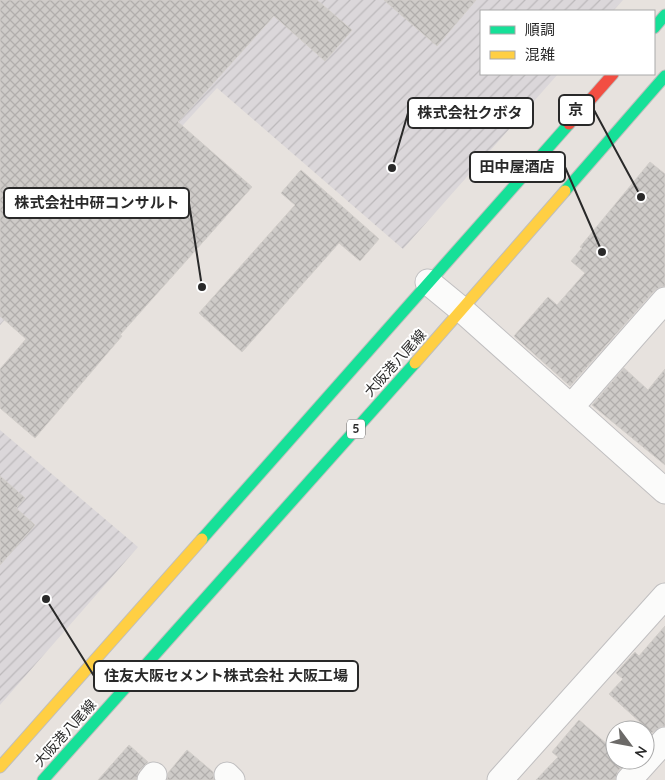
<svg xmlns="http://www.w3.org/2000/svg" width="665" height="780" font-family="Quicksand,'Noto Sans JP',sans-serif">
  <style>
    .industrial { fill: url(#industrial-furrows) }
    .building { fill: url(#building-cross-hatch); stroke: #d2ceca }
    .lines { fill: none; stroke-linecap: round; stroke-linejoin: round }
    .street-casing { stroke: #c0bfc0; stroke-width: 27 }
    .fast-casing { stroke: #bfbebc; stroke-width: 13 }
    .slow-casing { stroke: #bfbebc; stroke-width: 13 }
    .jam-casing { stroke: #bfbebc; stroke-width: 13 }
    .street { stroke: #fbfbfa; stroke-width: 25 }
    .fast { stroke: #16e098; stroke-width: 11 }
    .slow { stroke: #ffcf43; stroke-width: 11 }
    .jam { stroke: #f24e42; stroke-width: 11 }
    .labels { text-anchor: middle; stroke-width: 4; stroke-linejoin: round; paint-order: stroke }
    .shield { fill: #fff; stroke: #696969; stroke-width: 1 }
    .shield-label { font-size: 12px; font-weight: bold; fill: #292929 }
    .street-label { font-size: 14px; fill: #292929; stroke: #fff }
    .leader { fill: none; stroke: #292929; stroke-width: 2 }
    .callout-dot { fill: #292929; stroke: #fff; stroke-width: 2 }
    .callout { fill: #fff; stroke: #292929; stroke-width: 2 }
    .callout-label { font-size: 15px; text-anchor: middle; font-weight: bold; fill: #292929 }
  </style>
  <defs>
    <pattern id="industrial-furrows" width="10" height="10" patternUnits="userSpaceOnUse" patternTransform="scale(1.25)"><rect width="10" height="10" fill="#dbd7da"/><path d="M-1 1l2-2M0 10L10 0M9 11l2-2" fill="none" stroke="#bcb9bb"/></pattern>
    <pattern id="building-cross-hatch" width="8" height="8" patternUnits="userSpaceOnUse" patternTransform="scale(1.25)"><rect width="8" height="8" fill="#cecbc8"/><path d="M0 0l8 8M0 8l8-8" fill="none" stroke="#b1aeac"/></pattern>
  </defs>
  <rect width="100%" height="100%" fill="#e7e2de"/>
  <path class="industrial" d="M0 0H623L613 11H481V74H558L403 249 217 88 0 325Z
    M0 430 138 547 0 705Z"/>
  <path class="building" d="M0 0H317L352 30 325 61 274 16 178 122 252 187 120 335 122 336 35 438 0 408V369L26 339 0 316Z
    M384 0H476L437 46Z
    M650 162 665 174V286L660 287 654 291 570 386 514 336 548 297 557 305 585 273 571 261 582 248 580 247Z
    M301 170 379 239 360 261 339 243 242 352 199 313 295 205 281 193Z
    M624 368 648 390 665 369V465L592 405Z
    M0 476 25 498 16 508 35 525 0 565Z
    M665 626V726L660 727 652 733 609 694 623 679 616 673 635 652 639 656Z
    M579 720 615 751V760L627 761 618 771 615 780H536L558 757 552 752Z
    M129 745 148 762 139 771 136 780H98Z
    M187 750 213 772 214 780H167L168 773Z"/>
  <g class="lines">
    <g class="street-casing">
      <path id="street" d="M428 282 462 310 665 491
        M571 407 665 300
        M227 775 232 780
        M150 780 154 775
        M500 780 665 596
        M629 780 665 740"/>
    </g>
    <g class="fast-casing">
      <path id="fast" d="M654 28 665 15
        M565 191 665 76
        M202 539 569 124
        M43 780 415 363"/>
    </g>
    <g class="slow-casing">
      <path id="slow" d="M415 363 565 191
        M0 767 202 539"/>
    </g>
    <g class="jam-casing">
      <path id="jam" d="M569 124 613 74"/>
    </g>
    <use href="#street" class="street"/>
    <use href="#fast" class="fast"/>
    <use href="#slow" class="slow"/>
    <use href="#jam" class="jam"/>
  </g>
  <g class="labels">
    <rect class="shield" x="347" y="419.5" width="18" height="19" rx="4"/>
    <g class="shield-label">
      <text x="356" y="433">5</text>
    </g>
    <g class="street-label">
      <text transform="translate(395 363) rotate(-48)" y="5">大阪港八尾線</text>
      <text transform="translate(65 733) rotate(-48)" y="5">大阪港八尾線</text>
    </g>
  </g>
  <path class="leader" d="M641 197L594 110M392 168L408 113M602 252L565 167M202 287L189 203M46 599L94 676"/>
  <g class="callout-dot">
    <circle cx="641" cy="197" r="5"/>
    <circle cx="392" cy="168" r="5"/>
    <circle cx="602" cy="252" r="5"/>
    <circle cx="202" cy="287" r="5"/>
    <circle cx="46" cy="599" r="5"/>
  </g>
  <g class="callout">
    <rect x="559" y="95" width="35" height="30" rx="5"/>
    <rect x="408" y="98" width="125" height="30" rx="5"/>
    <rect x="470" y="152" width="95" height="30" rx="5"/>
    <rect x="4" y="188" width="185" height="30" rx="5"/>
    <rect x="94" y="661" width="264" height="30" rx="5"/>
  </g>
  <g class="callout-label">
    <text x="576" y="115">京</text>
    <text x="470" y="118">株式会社クボタ</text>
    <text x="517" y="172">田中屋酒店</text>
    <text x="97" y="208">株式会社中研コンサルト</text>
    <text x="226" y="681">住友大阪セメント株式会社 大阪工場</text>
  </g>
  <rect x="480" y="10" width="175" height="65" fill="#ffffff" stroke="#a9a9a9"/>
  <rect x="490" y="26" width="25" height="8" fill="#16e098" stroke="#a9a9a9"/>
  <text x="525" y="35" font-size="15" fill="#292929">順調</text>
  <rect x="490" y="51" width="25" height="8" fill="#ffcf43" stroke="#a9a9a9"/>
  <text x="525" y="60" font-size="15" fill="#292929">混雑</text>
  <g transform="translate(630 745) rotate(122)"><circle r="24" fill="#ffffff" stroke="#a9a9a9"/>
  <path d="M0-4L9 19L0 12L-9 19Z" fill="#6c6a68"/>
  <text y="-8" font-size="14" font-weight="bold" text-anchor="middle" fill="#292929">N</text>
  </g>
</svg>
